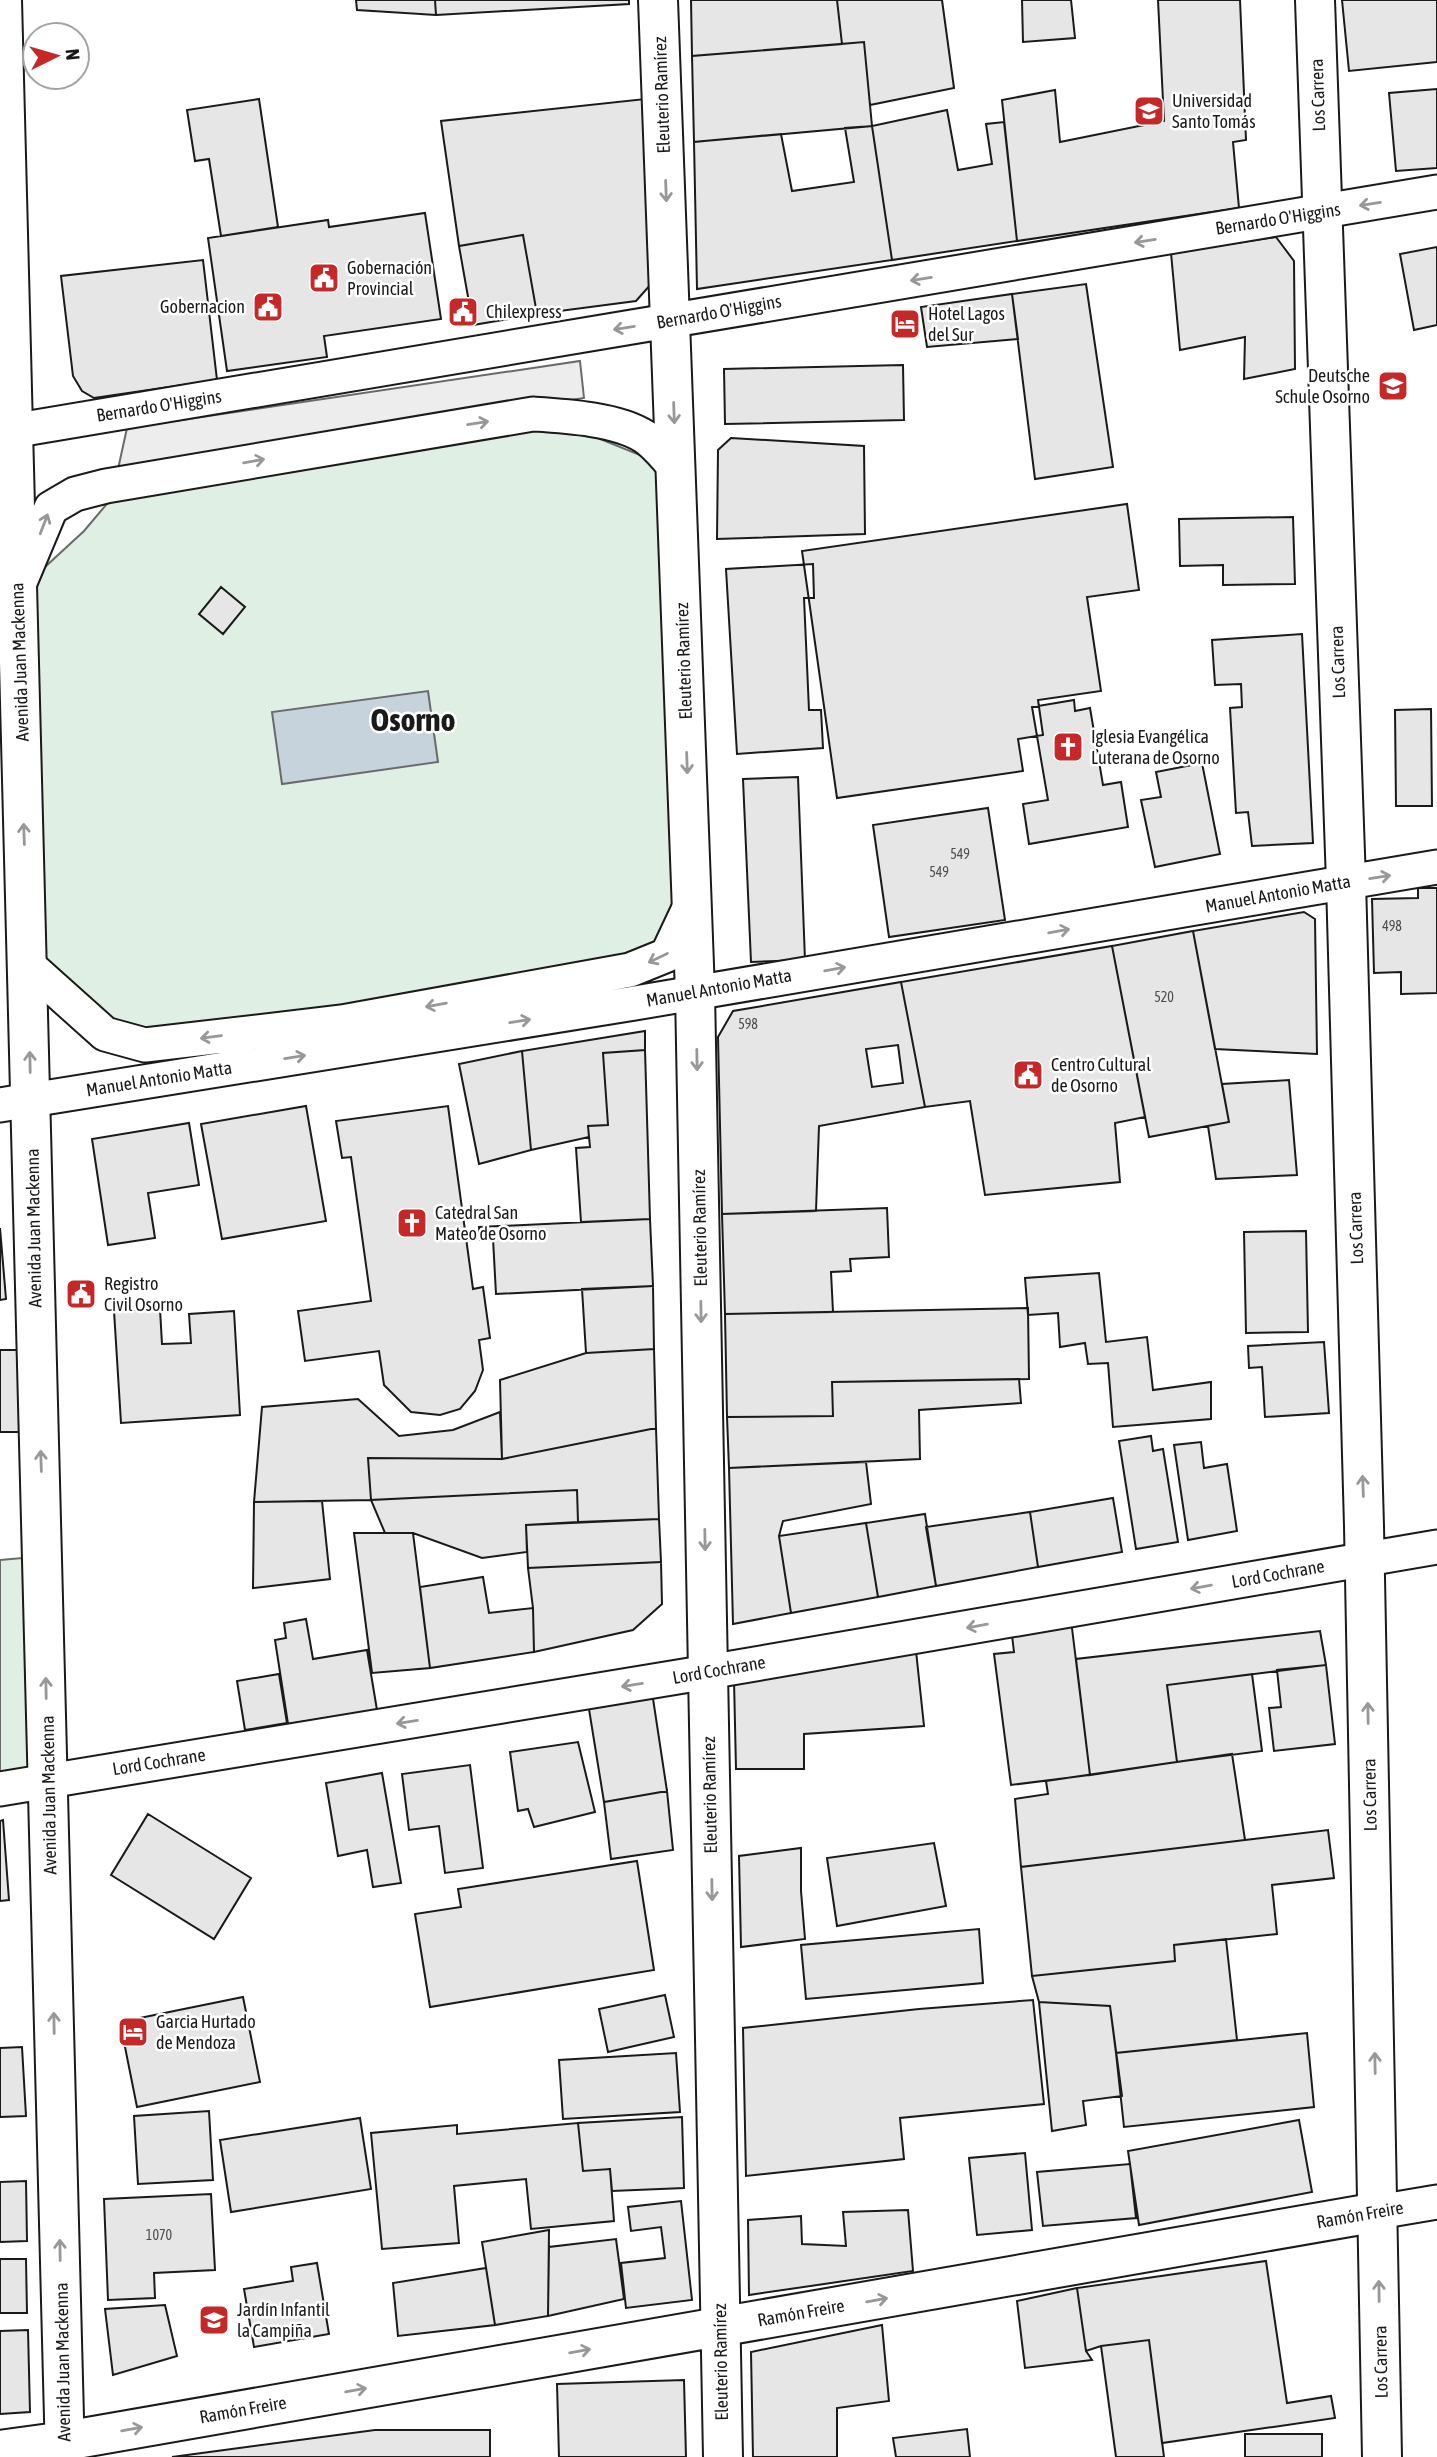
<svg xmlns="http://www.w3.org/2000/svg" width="1437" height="2457" font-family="'Asap Condensed',sans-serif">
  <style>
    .green { fill: #e0efe3; stroke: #6a6a6a; stroke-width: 2 }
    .parking { fill: #ededed; stroke: #6a6a6a; stroke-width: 2 }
    .water { fill: #c6d2dc; stroke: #6a6a6a; stroke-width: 2 }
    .building { fill: #e6e6e6; stroke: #1a1a1a; stroke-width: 2; fill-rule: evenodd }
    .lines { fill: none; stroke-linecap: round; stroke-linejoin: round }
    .minor-casing { stroke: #1a1a1a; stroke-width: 37 }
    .major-casing { stroke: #1a1a1a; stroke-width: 42 }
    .minor { stroke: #fff; stroke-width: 33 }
    .major { stroke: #fff; stroke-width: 38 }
    .oneway { stroke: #989898 }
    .labels { text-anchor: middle; stroke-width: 5; stroke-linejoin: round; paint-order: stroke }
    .number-label { font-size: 14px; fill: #4d4d4d }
    .street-label { font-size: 18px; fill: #1a1a1a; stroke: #fff }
    .poi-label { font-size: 18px; fill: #1a1a1a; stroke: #fff; text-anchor: start }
    .town-label { font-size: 32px; font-weight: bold; fill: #1a1a1a; stroke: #fff }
  </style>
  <rect width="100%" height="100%" fill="#fff"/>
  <path class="green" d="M558 422 645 457 660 474 684 910 672 932 634 958 340 1007 138 1035 95 1006 44 966 43 842 33 712 32 579 84 531 111 499Z
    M45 1556 49 1781 0 1789V1560Z"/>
  <path class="parking" d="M580 361 584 398 118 469 127 428Z"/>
  <path class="water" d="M428 691 438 762 282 784 272 712Z"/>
  <path class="building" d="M356 0H435L436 15 357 10Z
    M435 0H629V4L436 15Z
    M691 0H837L842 44 692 56Z
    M837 0H942L954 88 870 105 864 42 842 44Z
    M1022 0H1071L1075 38 1023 42Z
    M1158 0H1240L1246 140 1233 142 1239 208 1017 241 1002 100 1055 90 1060 142 1164 121Z
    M1342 0H1437V62L1349 71Z
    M864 42 872 126 694 142 692 56Z
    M1437 89V168L1396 171 1389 93Z
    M259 99 278 227 221 236 209 159 195 161 187 110Z
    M645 99 660 274 636 301 537 314 523 235 459 246 441 121Z
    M947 110 958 170 992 164 986 124 1004 122 1017 241 892 260 872 126Z
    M872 126 892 260 697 289 694 142 781 134 792 191 854 182 845 128Z
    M425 213 441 319 324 336 327 357 227 371 208 238 328 220 329 227Z
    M523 235 537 314 473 325 459 246Z
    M1276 237 1294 261 1295 369 1244 379 1245 337 1180 350 1171 253Z
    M1437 247V325L1414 330 1400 254Z
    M203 260 217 380 94 398 82 391 73 376 61 276Z
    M1086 284 1113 467 1035 479 1012 294Z
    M1012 294 1018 339 927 347 921 307Z
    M903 365 904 420 725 424 724 369Z
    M731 438 864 446 865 534 717 539 718 450Z
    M1127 504 1139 590 1087 597 1101 691 1038 700 1043 735 1018 739 1023 771 837 798 802 551Z
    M1293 517 1295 584 1223 585V565L1180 566 1179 519Z
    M813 564 814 598H804L809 710H821L823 748 737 754 726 569Z
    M221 587 245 607 223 634 199 614Z
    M1302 634 1313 843 1252 846 1248 812 1236 813 1230 708 1242 707 1241 684 1215 685 1212 640Z
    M1074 700 1075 711 1090 708 1103 785 1121 782 1128 827 1029 844 1023 804 1048 800 1032 707Z
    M1431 709 1432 806H1396L1395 710Z
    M1202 763 1220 854 1155 867 1141 800 1161 797 1156 772Z
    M798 777 805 960 751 962 743 779Z
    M988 808 1005 920 889 937 873 825Z
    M1418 888H1437V993L1401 994V972L1374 973 1372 899 1418 898Z
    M1304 912 1315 919 1317 1054 1215 1049 1193 931Z
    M1193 931 1229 1122 1149 1137 1112 946Z
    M1112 946 1145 1117 1115 1123 1120 1182 985 1195 970 1101 925 1107 901 982Z
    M901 982 925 1107 819 1126 816 1211 722 1214 718 1037 733 1011ZM898 1045 903 1083 872 1087 866 1049Z
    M645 1031V1050L603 1053 608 1125 588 1126 589 1137 531 1150 522 1051Z
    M645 1050 650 1219 581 1222 576 1148 590 1147 588 1126 608 1125 603 1053Z
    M522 1051 531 1150 479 1164 459 1064Z
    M1289 1080 1297 1175 1216 1179 1208 1126 1229 1122 1222 1084Z
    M306 1106 326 1221 222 1239 201 1124Z
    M448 1106 473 1289 483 1287 490 1338 479 1340 483 1370 475 1391 460 1409 440 1415 411 1412 384 1385 379 1351 305 1361 298 1311 371 1301 351 1157 342 1158 336 1121Z
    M189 1123 199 1185 148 1193 155 1238 108 1245 92 1139Z
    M887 1208 889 1257 850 1259 851 1271 831 1272 833 1312 725 1314 722 1214Z
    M650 1219 653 1286 496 1294 493 1239 480 1240 479 1227Z
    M0 1228 6 1299 0 1300Z
    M1306 1231 1308 1332 1246 1333 1244 1232Z
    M1099 1273 1106 1342 1147 1337 1153 1390 1211 1382V1419L1113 1427 1108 1363 1088 1364 1085 1343 1060 1347 1058 1313 1028 1315 1025 1278Z
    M653 1286 654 1349 586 1353 582 1289Z
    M1028 1308 1029 1379 832 1382 833 1416 727 1417 725 1314Z
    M160 1309 162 1344 191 1343 189 1314 234 1311 240 1415 121 1423 114 1311Z
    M1324 1342 1329 1413 1265 1417 1262 1367 1249 1368 1248 1346Z
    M654 1349 656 1428 502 1459 500 1380 586 1353Z
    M0 1350H19L21 1432H0Z
    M1019 1379 1021 1403 919 1410 920 1459 729 1468 727 1417 833 1416 832 1382Z
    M358 1399 399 1436 453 1430 500 1412 502 1459 368 1458 371 1500 254 1502 262 1407Z
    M656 1428 659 1519 578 1522 577 1490 371 1500 368 1458 502 1459Z
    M1151 1436 1153 1451 1163 1449 1178 1542 1136 1549 1119 1441Z
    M1201 1442 1204 1468 1227 1464 1237 1531 1188 1540 1174 1445Z
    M866 1462 871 1504 783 1521 779 1536 791 1613 733 1624 729 1468Z
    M577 1490 578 1522 526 1525 527 1552 482 1558 413 1533H385L371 1500Z
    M1113 1498 1122 1552 1038 1567 1030 1512Z
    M322 1501 330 1579 253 1588 254 1502Z
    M1030 1512 1038 1567 936 1586 926 1527Z
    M925 1514 936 1586 878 1597 866 1523Z
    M659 1519 661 1562 528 1568 526 1525Z
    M866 1523 878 1597 791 1613 779 1536Z
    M354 1533H413L430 1668 372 1673Z
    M661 1562 662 1604 633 1630 534 1652 533 1608 528 1568Z
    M483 1577 489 1613 533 1608 534 1652 430 1668 420 1587Z
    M306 1619 313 1659 367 1650 377 1710 288 1724 275 1640 286 1638 284 1623Z
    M1071 1620 1090 1775 1011 1785 994 1654 1014 1652 1011 1627Z
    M1320 1631 1326 1665 1167 1685 1177 1762 1090 1775 1076 1659Z
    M916 1651 924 1726 804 1734V1769H736L734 1680Z
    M1326 1665 1335 1744 1274 1751 1269 1708 1281 1707 1277 1670Z
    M279 1674 287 1723 245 1730 237 1681Z
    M1252 1674 1262 1751 1177 1762 1167 1685Z
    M652 1692 667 1791 604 1802 588 1703Z
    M578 1742 595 1812 534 1827 528 1809 518 1811 510 1752Z
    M1232 1754 1245 1840 1021 1867 1015 1799 1048 1794 1046 1781Z
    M470 1765 483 1868 445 1873 439 1826 409 1830 402 1774Z
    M382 1773 401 1883 373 1887 367 1850 338 1856 326 1783Z
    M667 1791 673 1850 611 1859 604 1802Z
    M148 1814 251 1878 214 1939 111 1875Z
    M3 1820 9 1900 0 1901V1821Z
    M1328 1830 1334 1878 1272 1885 1277 1934 1174 1945 1175 1961 1032 1976 1021 1867Z
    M934 1843 946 1906 837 1926 827 1858Z
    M801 1848V1891L805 1939 741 1947 739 1856Z
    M637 1861 654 1970 430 2007 415 1914 461 1907 458 1889Z
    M979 1929 983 1983 806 1999 801 1945Z
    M1226 1939 1237 2040 1116 2053 1110 2006 1039 2002 1032 1976 1175 1961 1174 1945Z
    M665 1995 674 2037 608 2052 599 2009Z
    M243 1997 260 2082 137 2107 120 2022Z
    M1033 2000 1044 2104 900 2118 904 2159 746 2176 743 2028 919 2009Z
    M1039 2002 1110 2006 1122 2096 1083 2101 1086 2125 1052 2131Z
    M1307 2033 1314 2107 1124 2127 1116 2053Z
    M22 2047 26 2116 0 2117V2048Z
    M676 2053 680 2112 563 2119 559 2060Z
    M209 2111 213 2180 138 2184 134 2116Z
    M682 2117 684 2188 612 2191 610 2169 583 2171 578 2123Z
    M360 2118 371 2189 231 2212 220 2140Z
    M1299 2120 1312 2192 1139 2225 1128 2151Z
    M578 2123 583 2171 610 2169 614 2221 531 2229 526 2179 454 2186 459 2243 382 2249 371 2133 457 2125V2134Z
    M1025 2153 1032 2230 977 2235 969 2158Z
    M1130 2164 1136 2218 1043 2226 1037 2172Z
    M26 2181 27 2241 0 2242V2182Z
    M211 2194 215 2270 154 2273 155 2298 108 2300 104 2199Z
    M681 2201 692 2300 626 2308 621 2263 665 2258 661 2227 631 2231 628 2207Z
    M908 2210 913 2271 749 2295 748 2220 801 2216 802 2244 846 2246 843 2212Z
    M549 2230 548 2316 495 2325 482 2242Z
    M616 2239 624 2299 548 2316 549 2247Z
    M0 2259H26L27 2313H0Z
    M1266 2261 1287 2403 1331 2396 1335 2418 1162 2443 1149 2340 1101 2346 1086 2351 1077 2288Z
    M317 2263 329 2334 254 2347 244 2289 293 2281 291 2267Z
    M486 2268 495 2325 398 2336 393 2283Z
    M1077 2288 1086 2351 1092 2360 1025 2368 1017 2301Z
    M165 2305 177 2356 113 2375 105 2309Z
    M882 2325 889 2401 837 2408V2457H753L751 2352Z
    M28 2330 30 2412 0 2414V2331Z
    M1149 2340 1164 2457H1116L1101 2346Z
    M684 2380 686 2457H559L557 2384Z
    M967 2429 970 2457H896L893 2438Z
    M375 2430H490V2457H172Z
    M1245 2434H1322V2457H1245Z"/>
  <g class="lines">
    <g class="minor-casing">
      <path id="minor" d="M0 433 1437 192
        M18 587 51 508 75 494 106 486 533 414C565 416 618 419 645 437 657 445 667 459 676 468
        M28 965 105 1034 145 1045 342 1022 630 970 667 955 692 902
        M0 1105 635 1003 1437 867
        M0 1789 708 1672 1437 1547
        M1378 2212 1437 2202"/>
    </g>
    <g class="major-casing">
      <path id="major" d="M2 0 65 2457
        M658 0 695 992 723 2457
        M1315 0 1346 882 1364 1526 1382 2457
        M0 2450 65 2441 1378 2212"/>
    </g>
    <use href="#minor" class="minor"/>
    <use href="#major" class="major"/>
  </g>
  <defs><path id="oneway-shaft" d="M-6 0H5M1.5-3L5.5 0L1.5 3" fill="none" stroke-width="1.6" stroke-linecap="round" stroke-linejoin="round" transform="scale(1.75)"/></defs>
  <g class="oneway">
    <use href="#oneway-shaft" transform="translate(666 191) rotate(88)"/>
    <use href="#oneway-shaft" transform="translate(1370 204) rotate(171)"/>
    <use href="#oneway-shaft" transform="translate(1145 241) rotate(171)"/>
    <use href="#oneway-shaft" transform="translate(921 279) rotate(171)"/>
    <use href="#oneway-shaft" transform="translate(624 328) rotate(171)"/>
    <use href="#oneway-shaft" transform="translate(674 413) rotate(88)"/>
    <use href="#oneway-shaft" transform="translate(478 423) rotate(-9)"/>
    <use href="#oneway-shaft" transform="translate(254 461) rotate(-10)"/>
    <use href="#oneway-shaft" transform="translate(44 524) rotate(-69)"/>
    <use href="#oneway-shaft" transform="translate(687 763) rotate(88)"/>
    <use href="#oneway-shaft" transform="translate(24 834) rotate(-92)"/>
    <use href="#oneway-shaft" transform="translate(1380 877) rotate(-9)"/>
    <use href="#oneway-shaft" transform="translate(1059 931) rotate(-10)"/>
    <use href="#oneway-shaft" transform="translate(658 958) rotate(154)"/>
    <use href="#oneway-shaft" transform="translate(835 969) rotate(-10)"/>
    <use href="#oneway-shaft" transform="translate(436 1005) rotate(170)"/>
    <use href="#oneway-shaft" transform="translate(520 1021) rotate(-9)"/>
    <use href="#oneway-shaft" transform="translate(211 1037) rotate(173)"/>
    <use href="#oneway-shaft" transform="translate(295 1057) rotate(-9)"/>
    <use href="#oneway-shaft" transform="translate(697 1060) rotate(89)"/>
    <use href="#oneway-shaft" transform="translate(30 1062) rotate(-91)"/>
    <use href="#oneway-shaft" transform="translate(701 1312) rotate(89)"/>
    <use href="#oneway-shaft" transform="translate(41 1461) rotate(-92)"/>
    <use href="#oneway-shaft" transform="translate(1363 1486) rotate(-92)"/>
    <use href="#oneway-shaft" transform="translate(705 1540) rotate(89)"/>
    <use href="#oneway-shaft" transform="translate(1201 1587) rotate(170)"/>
    <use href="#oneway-shaft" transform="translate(977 1626) rotate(170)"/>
    <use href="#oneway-shaft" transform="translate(632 1685) rotate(171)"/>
    <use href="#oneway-shaft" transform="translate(46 1688) rotate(-91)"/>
    <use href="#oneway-shaft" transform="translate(1368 1713) rotate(-91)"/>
    <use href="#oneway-shaft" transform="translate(407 1722) rotate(171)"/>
    <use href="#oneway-shaft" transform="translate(712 1890) rotate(89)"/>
    <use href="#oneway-shaft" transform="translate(54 2023) rotate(-91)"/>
    <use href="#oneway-shaft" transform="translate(1375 2063) rotate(-91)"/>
    <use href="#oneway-shaft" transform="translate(60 2250) rotate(-91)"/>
    <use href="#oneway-shaft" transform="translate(1379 2291) rotate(-91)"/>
    <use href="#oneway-shaft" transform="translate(877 2300) rotate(-10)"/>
    <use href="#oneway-shaft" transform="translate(580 2351) rotate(-10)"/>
    <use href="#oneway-shaft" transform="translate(356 2390) rotate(-10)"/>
    <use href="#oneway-shaft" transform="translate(132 2429) rotate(-10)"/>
  </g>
  <defs>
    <g id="university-square" transform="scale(1.575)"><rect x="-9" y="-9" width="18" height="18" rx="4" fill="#c62828" stroke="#fff"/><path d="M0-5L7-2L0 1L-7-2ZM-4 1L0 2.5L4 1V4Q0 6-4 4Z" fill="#fff"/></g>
    <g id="civic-square" transform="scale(1.575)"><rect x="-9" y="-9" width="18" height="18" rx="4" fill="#c62828" stroke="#fff"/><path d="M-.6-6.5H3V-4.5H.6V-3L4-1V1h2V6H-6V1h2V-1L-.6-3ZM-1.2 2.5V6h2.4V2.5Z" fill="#fff"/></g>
    <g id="hotel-square" transform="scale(1.575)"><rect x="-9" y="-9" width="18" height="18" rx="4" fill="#c62828" stroke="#fff"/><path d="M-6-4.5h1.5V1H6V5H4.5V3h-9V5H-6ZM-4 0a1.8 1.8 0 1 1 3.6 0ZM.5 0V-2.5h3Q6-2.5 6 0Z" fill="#fff"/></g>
    <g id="school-square" transform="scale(1.575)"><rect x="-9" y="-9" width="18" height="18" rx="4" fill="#c62828" stroke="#fff"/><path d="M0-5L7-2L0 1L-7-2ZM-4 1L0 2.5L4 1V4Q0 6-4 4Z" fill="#fff"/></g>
    <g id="church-square" transform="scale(1.575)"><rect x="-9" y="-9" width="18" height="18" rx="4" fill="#c62828" stroke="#fff"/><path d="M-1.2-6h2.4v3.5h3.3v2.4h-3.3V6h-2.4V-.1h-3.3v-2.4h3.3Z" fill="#fff"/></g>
  </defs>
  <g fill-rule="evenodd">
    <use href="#university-square" x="1149" y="111"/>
    <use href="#civic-square" x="324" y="278"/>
    <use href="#civic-square" x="268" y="307"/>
    <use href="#civic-square" x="463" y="312"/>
    <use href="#hotel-square" x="905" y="324"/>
    <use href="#school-square" x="1393" y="386"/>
    <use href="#church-square" x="1068" y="747"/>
    <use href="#civic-square" x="1028" y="1075"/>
    <use href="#church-square" x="412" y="1223"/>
    <use href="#civic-square" x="81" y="1294"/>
    <use href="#hotel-square" x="133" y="2032"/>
    <use href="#school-square" x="214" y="2320"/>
  </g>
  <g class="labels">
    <g class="number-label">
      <text x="960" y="859">549</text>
      <text x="939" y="877">549</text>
      <text x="1392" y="931">498</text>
      <text x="1164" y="1002">520</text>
      <text x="748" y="1029">598</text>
      <text x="159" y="2240">1070</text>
    </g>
    <g class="street-label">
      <text transform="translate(662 95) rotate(-92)" y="6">Eleuterio Ramírez</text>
      <text transform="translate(1318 95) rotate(-92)" y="6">Los Carrera</text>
      <text transform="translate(1278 219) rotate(-9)" y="6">Bernardo O'Higgins</text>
      <text transform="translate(719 312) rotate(-10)" y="6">Bernardo O'Higgins</text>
      <text transform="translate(159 406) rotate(-9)" y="6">Bernardo O'Higgins</text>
      <text transform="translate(684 661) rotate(-92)" y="6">Eleuterio Ramírez</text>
      <text transform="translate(20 662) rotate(-92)" y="6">Avenida Juan Mackenna</text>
      <text transform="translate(1338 662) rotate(-92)" y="6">Los Carrera</text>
      <text transform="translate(1278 894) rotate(-10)" y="6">Manuel Antonio Matta</text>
      <text transform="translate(719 988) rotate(-10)" y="6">Manuel Antonio Matta</text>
      <text transform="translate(159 1079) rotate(-9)" y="6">Manuel Antonio Matta</text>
      <text transform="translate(34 1228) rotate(-91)" y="6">Avenida Juan Mackenna</text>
      <text transform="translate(700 1228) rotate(-91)" y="6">Eleuterio Ramírez</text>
      <text transform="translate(1356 1228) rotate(-92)" y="6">Los Carrera</text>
      <text transform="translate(1278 1574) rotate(-10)" y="6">Lord Cochrane</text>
      <text transform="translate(719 1670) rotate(-10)" y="6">Lord Cochrane</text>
      <text transform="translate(159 1762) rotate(-9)" y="6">Lord Cochrane</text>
      <text transform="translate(49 1795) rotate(-91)" y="6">Avenida Juan Mackenna</text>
      <text transform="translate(710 1795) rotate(-91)" y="6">Eleuterio Ramírez</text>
      <text transform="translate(1370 1795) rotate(-91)" y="6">Los Carrera</text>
      <text transform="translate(1360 2215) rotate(-10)" y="6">Ramón Freire</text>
      <text transform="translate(801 2313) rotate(-10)" y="6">Ramón Freire</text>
      <text transform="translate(63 2362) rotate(-91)" y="6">Avenida Juan Mackenna</text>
      <text transform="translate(721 2362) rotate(-91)" y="6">Eleuterio Ramírez</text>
      <text transform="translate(1381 2362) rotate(-91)" y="6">Los Carrera</text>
      <text transform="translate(243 2410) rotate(-10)" y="6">Ramón Freire</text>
    </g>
    <g class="poi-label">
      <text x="1172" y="107">Universidad<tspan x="1172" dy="21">Santo Tomás</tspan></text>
      <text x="347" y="274">Gobernación<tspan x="347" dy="21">Provincial</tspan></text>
      <text x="245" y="313" text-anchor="end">Gobernacion</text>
      <text x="486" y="318">Chilexpress</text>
      <text x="928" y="320">Hotel Lagos<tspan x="928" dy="21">del Sur</tspan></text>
      <text x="1370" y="382" text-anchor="end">Deutsche<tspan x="1370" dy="21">Schule Osorno</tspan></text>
      <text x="1091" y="743">Iglesia Evangélica<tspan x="1091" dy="21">Luterana de Osorno</tspan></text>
      <text x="1051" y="1071">Centro Cultural<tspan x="1051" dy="21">de Osorno</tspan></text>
      <text x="435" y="1219">Catedral San<tspan x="435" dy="21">Mateo de Osorno</tspan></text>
      <text x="104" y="1290">Registro<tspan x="104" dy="21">Civil Osorno</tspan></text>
      <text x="156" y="2028">Garcia Hurtado<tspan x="156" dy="21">de Mendoza</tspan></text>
      <text x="237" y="2316">Jardín Infantil<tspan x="237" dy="21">la Campiña</tspan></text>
    </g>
    <g class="town-label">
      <text x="413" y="731">Osorno</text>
    </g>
  </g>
  <g transform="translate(56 56) rotate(85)"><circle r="33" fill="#ffffff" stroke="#a3a3a3" stroke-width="2"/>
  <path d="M0-5L12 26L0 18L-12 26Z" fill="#c62828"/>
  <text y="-10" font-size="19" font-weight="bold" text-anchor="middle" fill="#1a1a1a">N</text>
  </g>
</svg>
